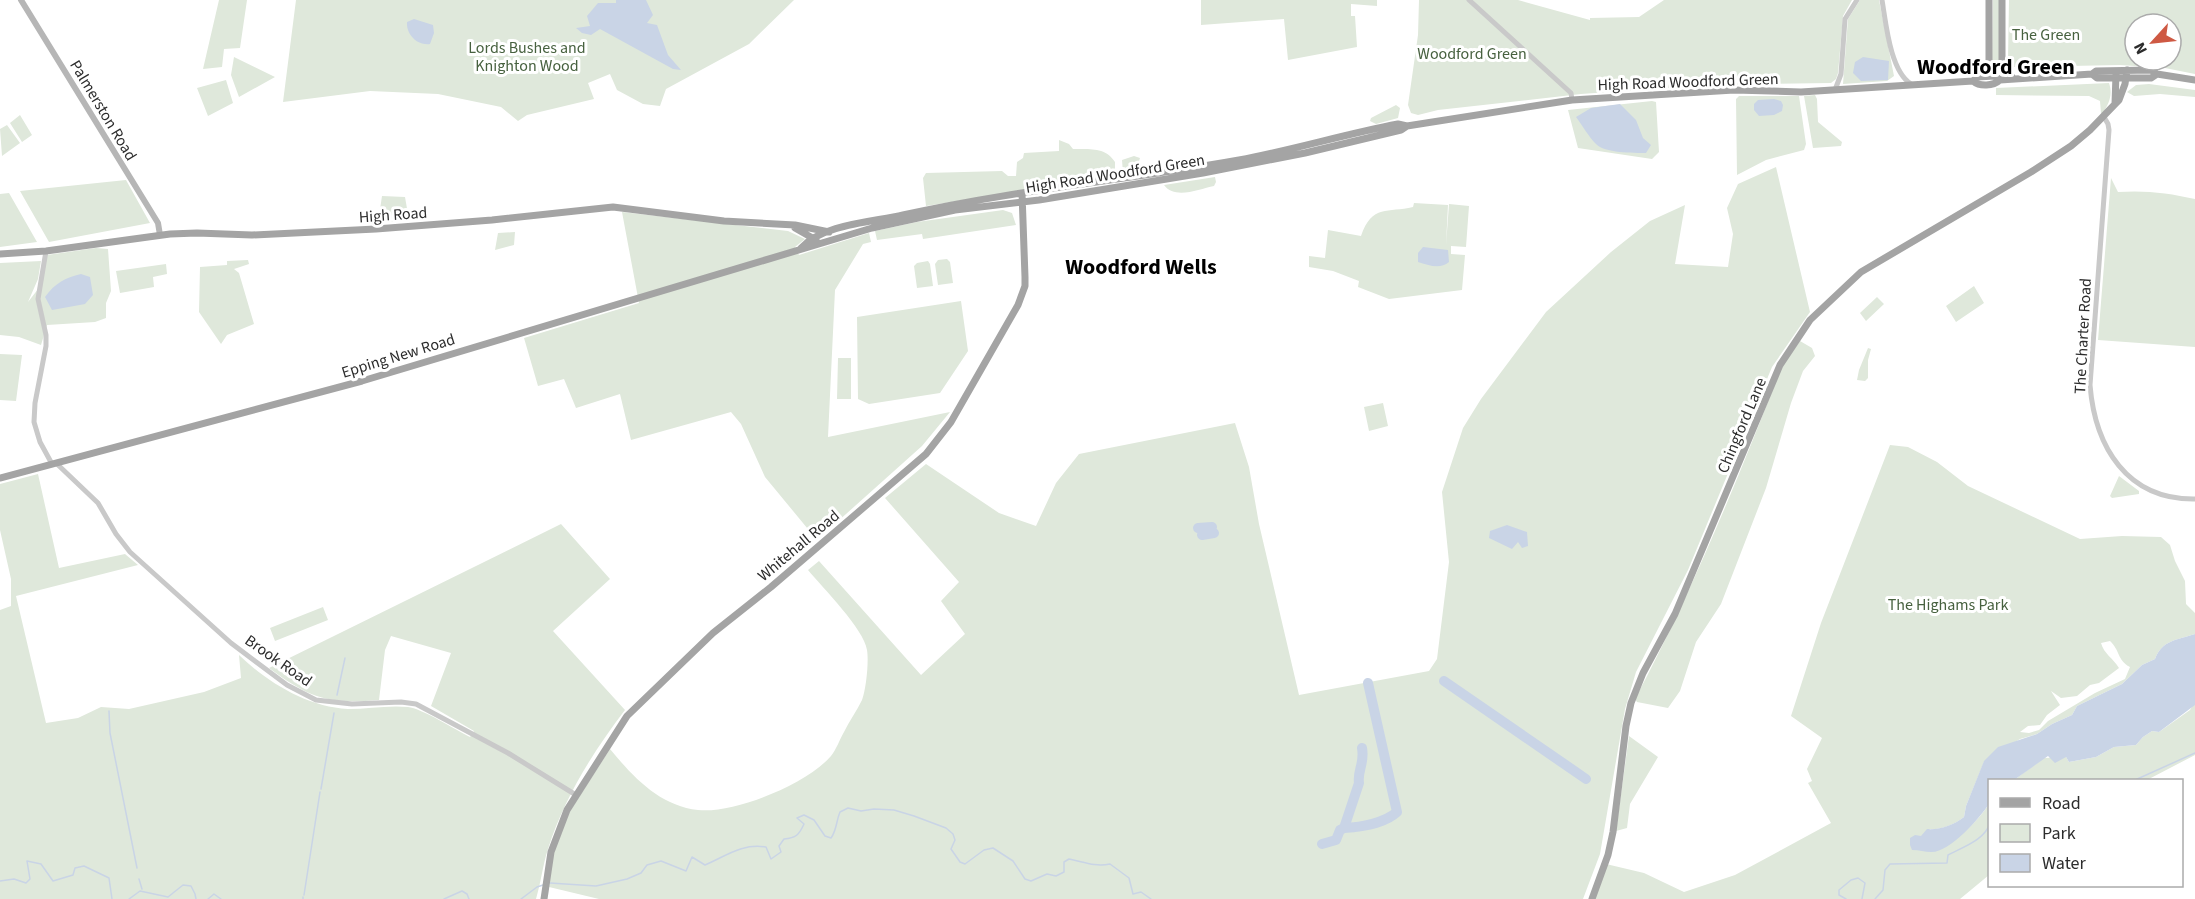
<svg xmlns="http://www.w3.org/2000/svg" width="2195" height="899" font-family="'Source Sans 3',sans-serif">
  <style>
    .green { fill: #dfe8db; fill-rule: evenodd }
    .water { fill: #c9d4e6 }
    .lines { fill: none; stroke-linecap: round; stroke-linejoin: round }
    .stream { stroke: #c9d4e6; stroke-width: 1.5 }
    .river { stroke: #c9d4e6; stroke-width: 10 }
    .tertiary { stroke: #c9c9c9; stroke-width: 5 }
    .secondary { stroke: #b6b6b6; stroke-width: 6 }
    .primary { stroke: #a4a4a4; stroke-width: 7 }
    .labels { text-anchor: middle; stroke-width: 6; stroke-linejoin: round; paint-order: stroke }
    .park-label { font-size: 16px; fill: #47613f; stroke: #fff }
    .street-label { font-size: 16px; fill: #2c2c2c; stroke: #fff }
    .district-label { font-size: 22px; font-weight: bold; fill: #000; stroke: #fff }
  </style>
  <rect width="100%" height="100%" fill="#fff"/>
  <path class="green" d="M219 0H247L240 48 224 49 222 67 203 69Z
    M296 0H794L749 44 666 89 660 106 643 104 617 90 610 74 588 83 594 99 527 115 518 121 501 107 438 94 370 91 283 102Z
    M1201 0H1377V6L1351 4V16H1355L1357 47 1288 60 1284 19 1201 25Z
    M1419 0H1518L1590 20V18L1639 17 1664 0H1852L1843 16 1838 73 1836 79 1831 83 1708 85 1581 94 1438 110 1418 115 1411 113 1408 105 1418 35Z
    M1860 0H1879L1894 76 1887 81 1843 84 1848 19Z
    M1993 0H1999L2000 64 1992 65Z
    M2009 0H2195V74L2165 68 2120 65 2013 67 2008 60ZM2135 24H2171V60H2135Z
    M234 57 275 77 239 97 231 75Z
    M226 80 233 103 208 116 197 88Z
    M2109 83C2113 95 2109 103 2103 113H2101L2100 101 2089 96 1996 95V88Z
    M2149 84 2195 90V97L2160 94 2134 96 2127 92 2136 85Z
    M1815 95 1817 99 1818 122 1842 142 1841 146 1813 148 1804 96Z
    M1739 96H1799L1806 144 1804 150 1766 160 1737 175 1736 99Z
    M1652 101 1656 102 1659 152 1652 159 1578 148 1568 110Z
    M1396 105 1400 108 1398 118 1376 124 1370 121 1371 118Z
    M20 115 32 135 22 142 10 123Z
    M7 125 20 143 2 156 0 129Z
    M1059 140 1069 144 1073 149C1089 149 1106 147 1115 162V176L926 206 923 178 926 173 1002 171 1008 176H1016L1017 162 1023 158 1024 153 1059 151Z
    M1134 156 1140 158 1137 167 1131 174 1123 173 1122 160Z
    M1776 167 1810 312 1772 367 1688 570 1636 672 1625 709 1600 854 1583 899H599L549 887 552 857 568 814 610 749C633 777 660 806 698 810 734 814 807 784 831 756 836 750 840 739 844 732 849 721 857 711 862 700 866 690 869 662 867 650 864 629 823 588 808 570L819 561 921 675 965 634 941 601 959 582 885 498 926 464 999 513 1036 526 1056 483 1079 454 1235 423 1249 467 1259 524 1299 695 1429 671 1437 659 1449 562 1442 492 1463 428 1481 399 1546 312 1611 252 1650 221 1685 205 1675 264 1728 267 1733 234 1727 208 1738 184Z
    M1215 177 1216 182 1214 186C1199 189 1175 200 1164 185Z
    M2111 178 2118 192C2145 190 2169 193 2195 199V347L2098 340Z
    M126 180 150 223 49 242 20 191Z
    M9 193 37 242 0 247V194Z
    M382 196 405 197 409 220 378 223Z
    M1414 203 1448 205 1446 245 1449 204 1469 206 1466 247 1451 246V254L1465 255 1462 290 1389 299 1358 287 1359 281 1333 271 1309 267V256L1325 258 1328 230 1361 236C1372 204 1388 213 1413 207Z
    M1003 210 1012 213 1016 225 923 239 922 234 877 240 875 231 917 222Z
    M622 212 788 231 805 239 795 247 799 255 869 233 871 242 863 244 835 290 828 437 950 412 922 446 817 540 765 477 741 424 731 412 631 440 620 394 576 408 564 379 538 386 524 338 639 303Z
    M515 232 514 245 495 250 498 233Z
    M96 248 108 249 111 291 106 303V318L95 322 47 325 41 345 19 337 0 335V263L41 261 38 279 28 302 42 284 47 255Z
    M947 259 950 262 953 283 938 285 935 264 938 260Z
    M248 260 249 264 234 269 239 273 254 324 227 335 221 344 199 312 200 267 227 265V261Z
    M928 261 930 264 933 286 917 288 914 266 917 263Z
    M166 264 167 274 153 277 154 287 120 293 116 271Z
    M1974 286 1984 303 1956 322 1946 306Z
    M1877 297 1884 304 1866 321 1860 313Z
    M961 301 968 351 940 393 869 404 858 399 857 317Z
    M1800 341 1812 348 1815 356 1803 371 1791 403 1766 488 1721 604 1696 642 1680 691 1668 708 1637 702 1635 699C1692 592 1738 479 1782 366Z
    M1868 348 1871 349 1868 360V378L1865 381 1857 380 1859 370Z
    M0 354 22 355 16 401 0 400Z
    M838 358H851V399H837Z
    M1383 403 1388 426 1369 431 1364 407Z
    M1890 445 1908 447 1937 462 1968 486 2080 539 2122 536 2161 537 2170 545 2175 561 2185 581 2186 604 2195 613V634C2177 640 2162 640 2155 659L2142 665 2122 684 2077 706 2072 715 2052 724 2037 734 2020 739 1984 762 1966 806 1964 817C1954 825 1941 830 1928 829L1912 850C1946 849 1971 831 1989 804V875L1960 899H1593L1606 864 1644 873 1684 892 1735 875 1831 823 1808 783 1812 781 1807 769 1822 738 1791 716 1821 623ZM2110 641C2120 650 2117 660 2130 667L2125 679 2095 693 2048 721 2039 730 2029 733 2020 732 2028 726 2040 725 2047 715 2060 705 2051 691 2061 698 2077 696 2090 685 2099 683 2119 668C2113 658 2104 654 2101 643Z
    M38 474 59 568 125 554 138 565 16 596 46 723 78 718 101 707 129 709 204 692 241 678 239 655C267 682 307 707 348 709 368 709 388 705 408 707 421 708 456 730 470 737L474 731 431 706 451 653 391 636 385 650 379 700C327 704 311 699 269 668L561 524 610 579 553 631 625 710C593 752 564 798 548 849 543 864 541 882 536 899H0V610L11 606V579L0 530V484Z
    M2119 476 2139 491V494L2112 498 2110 496Z
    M323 607 328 620 275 641 270 628Z
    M2193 705H2195V755L2147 780H2014L2044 758 2066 757 2069 762 2096 757 2114 747 2136 745 2143 737 2152 731 2159 732 2190 710Z
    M1629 736 1658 757 1630 804 1627 828 1616 831Z"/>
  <path class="water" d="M616 0H646L653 15 647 23 657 25 668 55 681 70 673 69 600 29 591 35 582 33 576 28 590 26 587 16 598 3H616Z
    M414 19 433 25 434 33 430 44C418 46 406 35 407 22Z
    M1863 57 1889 61 1888 80 1861 81 1853 73 1855 62Z
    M1774 99 1781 101 1783 105 1782 111 1774 115 1759 116 1754 110V104L1758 100Z
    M1620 104 1636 120 1643 138 1651 145 1646 153C1634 153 1604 153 1596 144 1588 136 1583 126 1576 117L1591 108Z
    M1423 247 1448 250 1449 262C1440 270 1428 265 1418 262V253Z
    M81 274 90 277 93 295 85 304 52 310 45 297C55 283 65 278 81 274Z
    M1507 525 1527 532 1528 546 1522 548 1518 542 1512 549 1489 538 1490 531Z
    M2195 634V705L2159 732 2152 731 2143 737 2136 745 2114 747 2096 757 2069 762 2066 757 2055 763 2048 756 2014 780H1990L1989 804C1980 818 1949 853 1931 852 1925 852 1919 850 1912 850L1910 845V838L1915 835 1921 836 1927 829C1940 830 1954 825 1964 817L1966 806 1984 761 1998 747 2037 734 2052 724 2072 715 2077 706 2122 684 2142 665 2155 659C2162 640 2177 640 2195 634Z"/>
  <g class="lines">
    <path class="stream" d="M337 695 345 658
      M109 711 110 733 137 868
      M2135 780 2195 753
      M321 789 334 713
      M139 879 142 889
      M0 881 14 879 26 883 30 879 27 861 41 864 53 881 73 875 75 868 84 866 109 878 112 899
      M550 883 596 886 627 879 641 873 647 865 661 861 686 871 692 857 705 865C726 856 742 843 766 847L771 859 781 852 779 846 784 839C796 838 799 835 804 824L797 818 804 815 814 820 825 836 831 838C837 830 836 821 840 812L848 808 861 811 874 809 894 810 914 816 946 828 953 834 955 840 951 849 960 862 965 864 984 850 993 848 1013 861 1025 879 1031 881 1047 874 1056 876 1064 872V862L1069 859C1084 862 1095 867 1110 864L1129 878 1133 894 1141 892 1151 899
      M304 895 320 792
      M129 899 140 891 168 897 183 885 191 886 195 894 196 899
      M208 899 214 894 221 899
      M303 899V897
      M444 899 462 891 467 894 469 899
      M521 899 537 887 543 885
      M1846 899 1839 895V890L1851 880 1858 878 1865 883 1862 899
      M1875 899 1883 890 1885 870 1890 864 1947 863 1948 855C1963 847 1985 840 1990 823"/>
    <path class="river" d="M1198 528 1212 527
      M1202 535 1214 533
      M1444 681 1586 779
      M1344 828C1361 827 1385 823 1397 812L1368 683
      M1322 844 1336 840 1340 830 1344 828 1359 783C1357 771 1365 763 1362 748"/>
    <path class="tertiary" d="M1469 0 1571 93 1572 100
      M1882 0C1886 23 1890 71 1911 84
      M1835 90 1841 74 1845 19 1857 0
      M2104 117 2108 124 2109 130 2090 385C2095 447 2127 500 2195 499
      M46 251 38 299 46 335V346L35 403 34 422 40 442 52 464
      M56 463 98 503 116 534 130 552 231 643 287 685 316 700 352 704 401 702 416 704 508 753 576 795"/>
    <path class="secondary" d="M21 0 158 223 160 235"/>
    <path class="primary" d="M2002 0V63L2006 71 2014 79
      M2092 74 2097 78H2151L2157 74
      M1989 76V0
      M1973 81 1977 77 1995 76 2000 80
      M2115 104 2116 74
      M795 228 816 240
      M801 248C823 224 873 222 903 215 1014 190 1127 180 1239 160 1293 150 1345 134 1398 124L1407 126
      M0 254 46 251 170 234 197 233 252 235 376 229 492 220 613 207 724 221 795 225 829 232
      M0 478 362 381 872 228 955 210 1039 200 1203 173 1305 153 1401 130 1407 126 1572 100 1734 90 1801 92 1973 81C1980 87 1993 86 2000 80L2092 74 2096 71 2151 70 2157 74 2195 80
      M544 899 551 852 567 810 627 716 713 633 771 587 926 454 951 422 1018 305 1025 286V277L1022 193
      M1592 899 1608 855 1613 832 1626 726 1631 703 1643 673 1675 614 1780 365 1810 320 1861 272 2031 172 2071 146 2090 130 2119 100 2125 84 2127 70"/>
  </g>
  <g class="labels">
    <g class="park-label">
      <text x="2046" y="40">The Green</text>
      <text x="527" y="53">Lords Bushes and<tspan x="527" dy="18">Knighton Wood</tspan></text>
      <text x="1472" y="59">Woodford Green</text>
      <text x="1948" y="610">The Highams Park</text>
    </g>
    <g class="street-label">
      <text transform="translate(1688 81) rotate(-2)" y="6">High Road Woodford Green</text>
      <text transform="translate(104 110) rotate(59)" y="6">Palmerston Road</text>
      <text transform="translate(1115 173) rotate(-9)" y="6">High Road Woodford Green</text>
      <text transform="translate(393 214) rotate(-4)" y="6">High Road</text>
      <text transform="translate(2082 336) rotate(-87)" y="6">The Charter Road</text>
      <text transform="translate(398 355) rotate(-17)" y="6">Epping New Road</text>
      <text transform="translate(1741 425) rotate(-67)" y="6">Chingford Lane</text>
      <text transform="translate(798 545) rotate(-40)" y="6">Whitehall Road</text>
      <text transform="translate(279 660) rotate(35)" y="6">Brook Road</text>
    </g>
    <g class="district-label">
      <text x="1996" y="74">Woodford Green</text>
      <text x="1141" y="274">Woodford Wells</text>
    </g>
  </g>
  <rect x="1988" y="779" width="195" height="108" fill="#ffffff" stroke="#ababab" stroke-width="1.5"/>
  <rect x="2000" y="798" width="30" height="9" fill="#a4a4a4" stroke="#ababab" stroke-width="1.5"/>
  <text x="2042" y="809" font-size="18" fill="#2c2c2c">Road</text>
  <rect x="2000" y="824" width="30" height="18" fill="#dfe8db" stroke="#ababab" stroke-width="1.5"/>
  <text x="2042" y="839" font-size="18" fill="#2c2c2c">Park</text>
  <rect x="2000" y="854" width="30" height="18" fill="#c9d4e6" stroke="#ababab" stroke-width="1.5"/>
  <text x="2042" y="869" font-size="18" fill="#2c2c2c">Water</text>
  <g transform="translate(2153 42) rotate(243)"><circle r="28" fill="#ffffff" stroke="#ababab" stroke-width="1.5"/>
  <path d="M0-4.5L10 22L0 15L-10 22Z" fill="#ce5943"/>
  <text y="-9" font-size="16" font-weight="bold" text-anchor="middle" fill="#2c2c2c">N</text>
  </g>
</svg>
